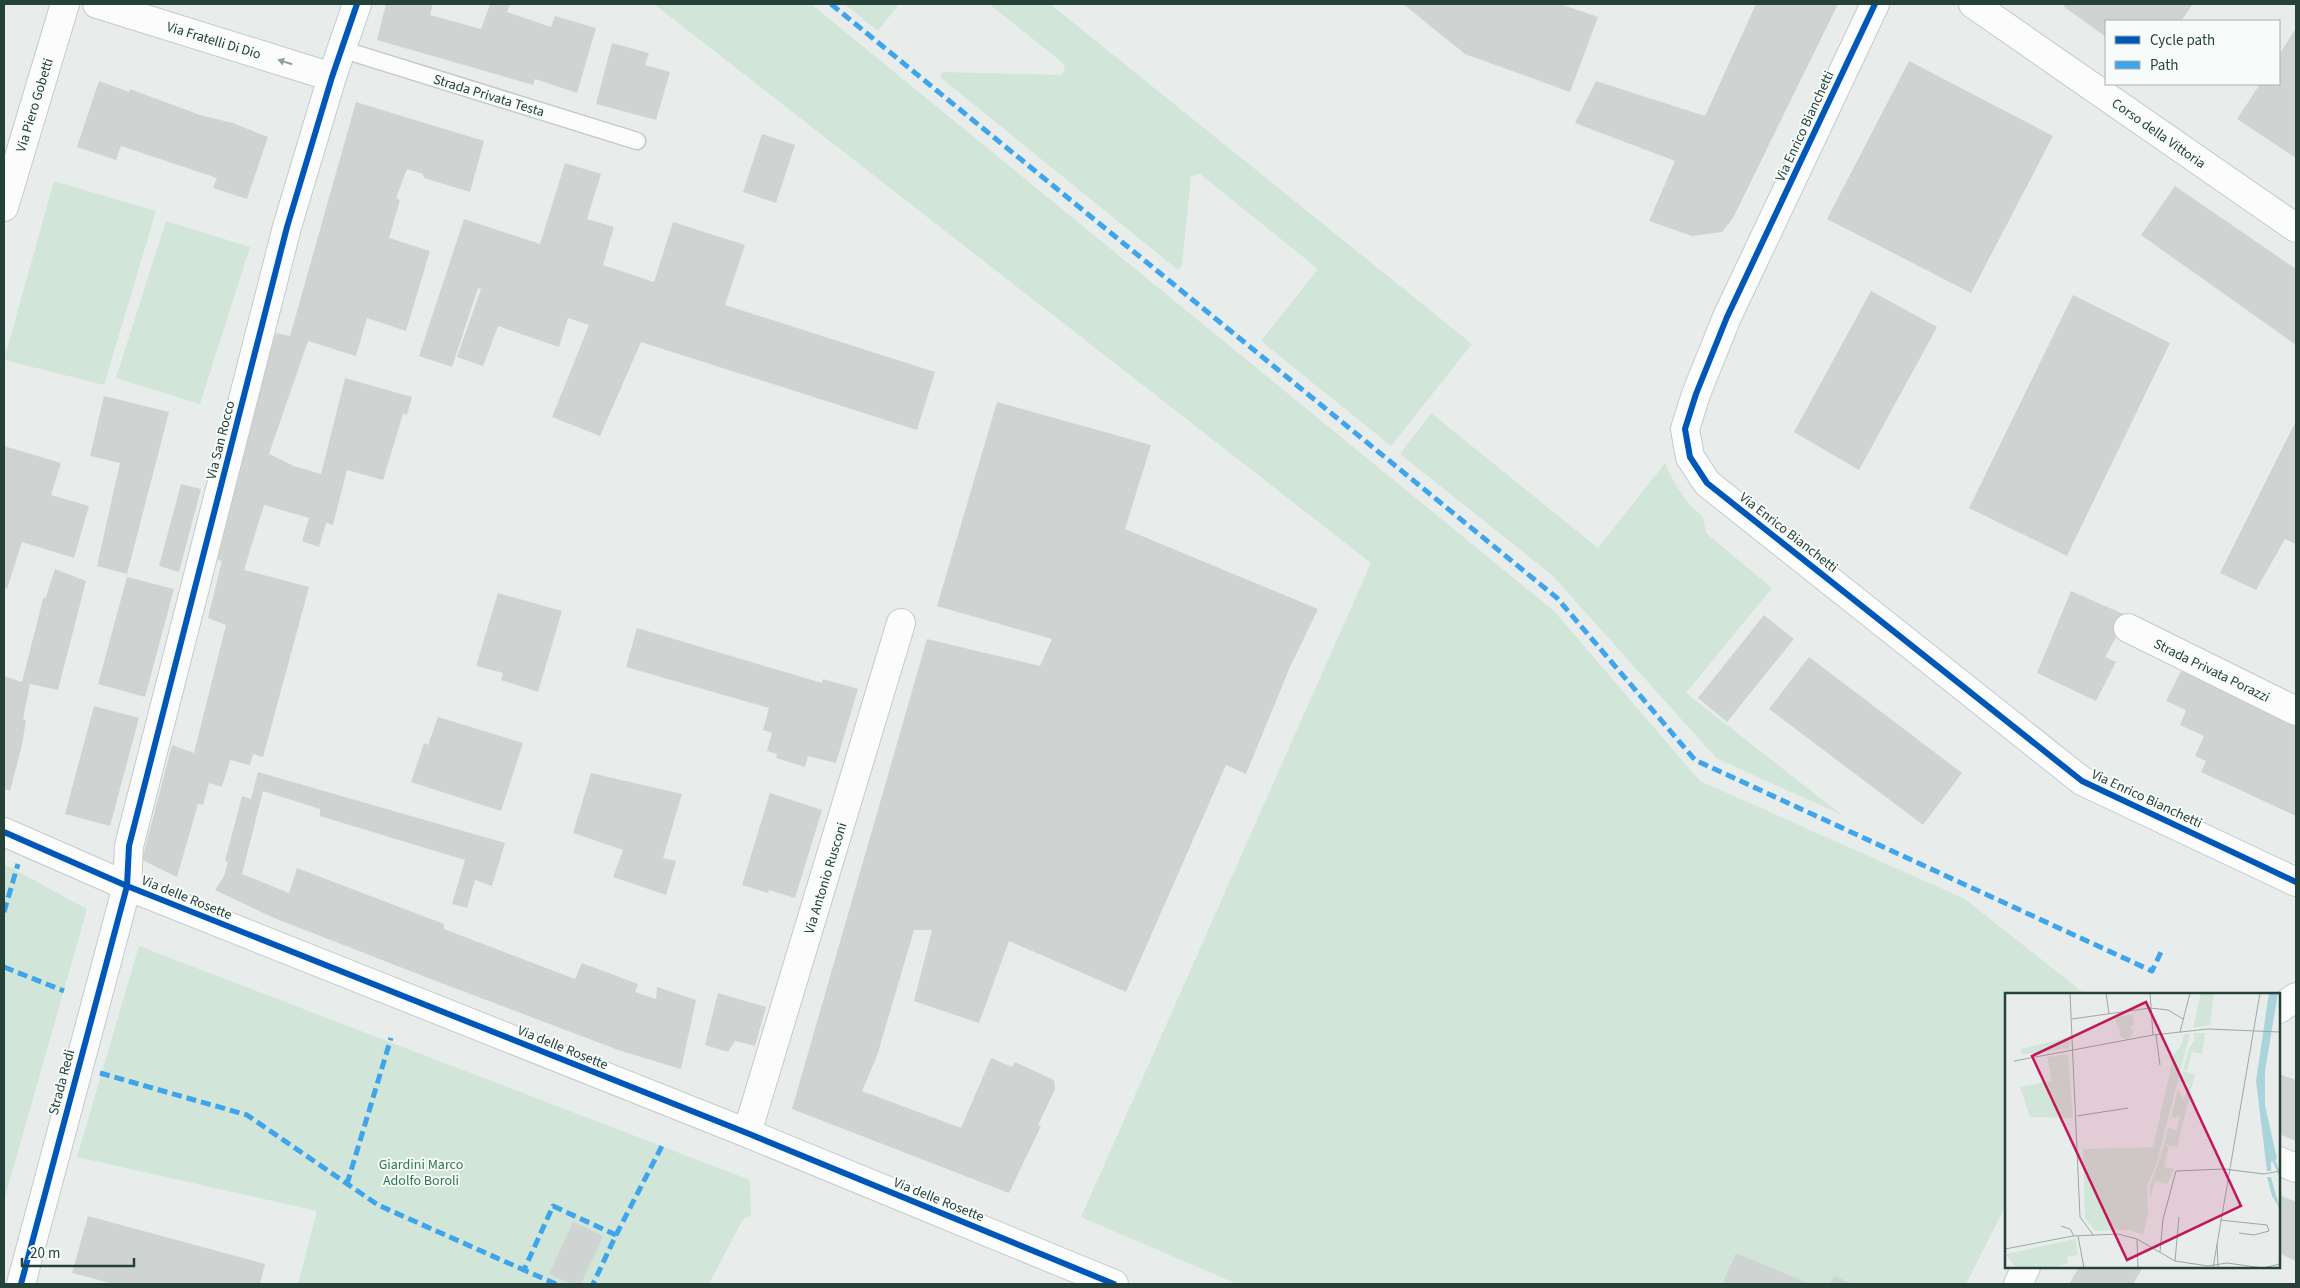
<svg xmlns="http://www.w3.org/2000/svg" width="2300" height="1288" font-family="'Source Sans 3',sans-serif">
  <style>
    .green { fill: #d1e6d8 }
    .building { fill: #cfd4d2 }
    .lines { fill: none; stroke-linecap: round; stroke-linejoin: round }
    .service-casing { stroke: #c5cac8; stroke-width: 19 }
    .minor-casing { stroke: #c5cac8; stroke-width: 30 }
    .secondary-casing { stroke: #c3cbc8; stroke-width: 30 }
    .service { stroke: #fcfcfc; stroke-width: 16 }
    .minor { stroke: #fcfcfc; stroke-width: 28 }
    .secondary { stroke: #fcfcfc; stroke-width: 28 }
    .quiet { stroke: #3ea4ec; stroke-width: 5; stroke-dasharray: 10 5; stroke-linecap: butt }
    .cycleway-casing { stroke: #f7fbf9; stroke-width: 9 }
    .cycleway { stroke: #0057b8; stroke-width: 6 }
    .oneway { fill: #909f9b }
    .labels { text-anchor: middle; stroke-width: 4; stroke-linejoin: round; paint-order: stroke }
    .street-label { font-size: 14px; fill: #24423a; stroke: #f7fbf9 }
    .park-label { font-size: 14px; fill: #2d7a4b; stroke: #f7fbf9 }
    .inset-river { fill: none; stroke: #a9d4db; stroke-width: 2.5 }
    .inset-road { fill: none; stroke: #9aa9a4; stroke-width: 1 }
    .view { fill: #c2185b; fill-opacity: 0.15; stroke: #c2185b; stroke-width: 2.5 }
    .inset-edge { fill: none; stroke: #24423a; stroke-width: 2.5 }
  </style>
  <rect width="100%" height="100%" fill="#e8edeb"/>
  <path class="green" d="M654 4H811L1554 611 1700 781 1965 899 2085 994H2006V1205L1966 1284H1237L1081 1217 1371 563Z
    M844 4H899L878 31Z
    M989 4H1050L1472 344 1391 446 1261 341 1318 269 1200 174 1191 176 1182 265 1178 270 940 77 943 72 1061 75 1065 70 1063 63Z
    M54 181 156 211 104 385 4 360Z
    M166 221 250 247 200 404 116 378Z
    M1431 413 1598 548 1665 463C1675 485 1684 501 1703 517L1706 533 1772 588 1686 693 1842 815 1716 758 1552 575 1400 454Z
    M4 864 87 909 4 1201Z
    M139 946 750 1180 751 1216 743 1219 709 1284H298L317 1211 77 1157Z"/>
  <path class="building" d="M386 4H433L430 15 481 29 490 4H510L507 12 551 27 555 16 596 28 577 93 535 79 533 85 377 40Z
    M1403 4H1560L1598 17 1570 92 1465 54Z
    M1756 4H1838L1733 218 1722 232 1692 236 1649 221 1675 161 1575 123 1596 81 1705 116Z
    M2065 4H2193L2181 21H2106V37L2063 6Z
    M2296 28V158L2237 119 2260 84H2279V55Z
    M612 43 649 53 645 65 670 72 656 120 596 104Z
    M1909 61 2053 136 1971 293 1827 219Z
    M99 81 129 92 130 89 200 115 233 123 268 137 247 199 213 188 217 178 121 146 116 160 77 147Z
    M356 102 484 141 470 192 424 178 423 174 407 169 396 198 400 200 389 238 430 251 406 331 367 318 356 356 308 341 269 454 294 466 321 474 345 378 412 397 407 415 403 414 383 480 347 470 333 525 326 523 319 547 302 541 309 518 264 505 244 570 309 587 263 757 253 754 250 765 230 760 222 787 209 783 203 805 198 804 177 877 142 860 172 745 194 753 226 625 208 618 222 561 214 558 238 450 276 333 290 336Z
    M762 134 795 145 776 203 743 192Z
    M565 163 601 174 587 219 614 227 603 265 654 282 673 222 745 245 725 305 935 372 917 430 641 342 600 436 552 417 589 325 568 318 559 347 498 326 483 366 457 357 481 289 478 288 452 367 419 356 464 219 540 244Z
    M2175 186 2296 269V345L2141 235Z
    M1871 291 1937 327 1859 470 1794 432Z
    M2073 295 2170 343 2067 556 1969 508Z
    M104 396 169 412 127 574 97 566 120 463 90 456Z
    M997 402 1151 445 1125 529 1318 609 1290 667 1246 774 1226 765 1126 992 1009 941 979 1023 914 1001 932 930H914L877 1056 862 1091 961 1128 991 1058 1012 1067 1015 1062 1054 1080 1055 1089 1038 1125 1041 1126 1009 1193 792 1109 927 639 1040 666 1052 639 937 606Z
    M2296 421V544L2285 539 2256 590 2220 573Z
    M4 446 61 463 51 495 89 506 74 558 22 542 7 589 4 588Z
    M181 484 201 489 179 572 159 566Z
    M55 569 86 581 58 690 30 684 23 719 26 720 22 745 10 791 4 789V676L22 682 43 599 46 597Z
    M127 577 174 589 145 697 98 684Z
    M2071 591 2128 616 2105 657 2116 662 2096 701 2037 673Z
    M498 593 562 611 538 692 501 680 503 673 476 666Z
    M1764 615 1794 639 1727 722 1698 698Z
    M637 628 822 683 823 679 858 689 836 763 808 756 805 767 776 758 777 754 767 751 772 733 763 730 769 708 626 667Z
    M1809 657 1962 773 1923 825 1769 709Z
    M2181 671 2296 722V816L2201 772 2206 761 2195 756 2204 736 2180 725 2186 710 2166 701Z
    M94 706 139 718 110 826 65 814Z
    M438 717 523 743 501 811 411 782 424 743 428 745Z
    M258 772 505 843 492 886 475 880 467 908 452 904 465 860 320 816V809L263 791 242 874 289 893 297 868 444 924V929L575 979 582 963 638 984 635 992 656 999 657 987 696 1000 681 1069 621 1051 436 981 274 918 215 890 224 876 228 862 225 861 242 796 251 799Z
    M591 773 682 794 663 858 676 861 666 895 613 877 623 850 573 833Z
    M770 793 822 810 795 898 769 890 768 893 742 885Z
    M718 993 766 1007 755 1046 735 1041 728 1052 705 1045Z
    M2279 1074 2296 1080V1141L2279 1134Z
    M2279 1195 2296 1202V1261L2279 1253Z
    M88 1216 265 1264 260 1284H114L72 1273Z
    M573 1222 603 1236 581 1284H572L549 1274Z
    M1736 1253 1810 1284H1728L1723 1282Z
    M2079 1267H2143L2133 1284H2069Z
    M1834 1276 1853 1284H1830Z"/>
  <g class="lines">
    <g class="service-casing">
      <path id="service" d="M341 49 637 141"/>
    </g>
    <g class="minor-casing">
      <path id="minor" d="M97 4 332 77
        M1875 4 1727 317 1696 394 1685 429 1690 457 1707 483 2082 781 2296 882
        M4 207 65 4
        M2128 628 2296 711
        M4 832 127 886 747 1133 1114 1284
        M2279 1009 2296 997
        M747 1133 901 623
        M2279 1161 2296 1168
        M21 1284 127 886 129 846 287 227 332 77 357 4
        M2018 1284 2026 1267"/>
    </g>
    <g class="secondary-casing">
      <path id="secondary" d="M1973 4 2296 228"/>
    </g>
    <use href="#service" class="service"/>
    <use href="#minor" class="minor"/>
    <use href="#secondary" class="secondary"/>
    <path class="quiet" d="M831 4 1557 598 1695 760 2152 971 2161 952
      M4 912 18 864
      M4 967 64 991
      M100 1073 247 1115 378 1205 524 1270
      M347 1184 391 1038
      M616 1235 664 1142
      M556 1284 524 1270 553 1206 616 1235 593 1284"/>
    <g class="cycleway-casing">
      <path id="cycleway" d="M1875 4 1727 317 1696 394 1685 429 1690 457 1707 483 2082 781 2296 882
        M4 832 127 886 747 1133 1114 1284
        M21 1284 127 886 129 846 287 227 332 77 357 4"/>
    </g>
    <use href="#cycleway" class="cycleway"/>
  </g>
  <defs><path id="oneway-solid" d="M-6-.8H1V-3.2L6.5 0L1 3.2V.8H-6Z" transform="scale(1.25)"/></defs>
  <use class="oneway" href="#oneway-solid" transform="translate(285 62) rotate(-163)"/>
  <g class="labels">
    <g class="street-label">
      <text transform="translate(214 40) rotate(17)" y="5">Via Fratelli Di Dio</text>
      <text transform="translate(489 95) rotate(17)" y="5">Strada Privata Testa</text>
      <text transform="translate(34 105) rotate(-73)" y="5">Via Piero Gobetti</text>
      <text transform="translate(1804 126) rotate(-65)" y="5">Via Enrico Bianchetti</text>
      <text transform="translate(2159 133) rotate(35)" y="5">Corso della Vittoria</text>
      <text transform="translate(220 440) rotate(-76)" y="5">Via San Rocco</text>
      <text transform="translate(1789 532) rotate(38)" y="5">Via Enrico Bianchetti</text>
      <text transform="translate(2212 670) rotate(26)" y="5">Strada Privata Porazzi</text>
      <text transform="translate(2147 798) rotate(25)" y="5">Via Enrico Bianchetti</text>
      <text transform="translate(825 878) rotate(-73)" y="5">Via Antonio Rusconi</text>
      <text transform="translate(187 897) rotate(22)" y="5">Via delle Rosette</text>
      <text transform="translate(563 1047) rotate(22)" y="5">Via delle Rosette</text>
      <text transform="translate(61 1082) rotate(-75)" y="5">Strada Redi</text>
      <text transform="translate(939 1199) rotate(22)" y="5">Via delle Rosette</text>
    </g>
    <g class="park-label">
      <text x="421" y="1169">Giardini Marco<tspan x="421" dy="16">Adolfo Boroli</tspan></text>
    </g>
  </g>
  <g transform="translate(2005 993)">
    <rect width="275" height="275" fill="#e8edeb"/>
    <path d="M196 0H209L205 32 188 35ZM127 22 129 32 112 35 110 24ZM114 39a7 7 0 1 1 14 0a7 7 0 1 1-14 0ZM188 40H200L197 61 187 59 182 78 178 77 184 55 190 47ZM179 41H185L151 172 142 192 143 221 138 242 125 237 90 238 80 225 78 156 148 154 169 61 176 53ZM65 44 64 55 17 62 16 56ZM63 61 68 125 25 124 15 94 47 88 42 64ZM177 78 190 81 172 154 159 151 163 135 172 137 175 123 166 125 173 96 179 107 183 91 175 88ZM159 152 164 153 159 174 169 176 162 191 150 188 145 207V193ZM70 246 73 262 62 264 63 270 48 275H11L1 261Z" fill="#d1e6d8"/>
    <path d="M264 0H273L260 78V112L272 166 266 169V178H262L251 88ZM262 184H266L275 216 267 203Z" fill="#a9d4db"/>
    <path class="inset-river" d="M267 163 275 182"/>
    <path class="inset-road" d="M65 0 75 224 89 243M101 0 104 21M145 0 148 42M67 26 145 15 163 17 178 26M175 39 185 0M151 42 155 72M9 68 148 42 203 36 275 39M72 123 123 115M215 227 262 232 264 238 249 242 234 240M56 233 65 236 69 243M73 243 79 275M132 246 133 275M212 251 213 275M0 256 68 243 113 241 132 246 170 268 203 273 222 270 258 275 275 271M155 259 158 226 171 178 219 176 259 181 275 178M170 268 174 224M208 275 255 0"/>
    <path class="view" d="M141 9 236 213 122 267 27 63Z"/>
    <rect width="275" height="275" class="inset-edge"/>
  </g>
  <rect width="2300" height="1288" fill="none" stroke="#24423a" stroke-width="10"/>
  <rect x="2105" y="20" width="175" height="65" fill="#f7fbf9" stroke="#a3b1ad"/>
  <rect x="2115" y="36" width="25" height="8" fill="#0057b8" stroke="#a3b1ad"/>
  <text x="2150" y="45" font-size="15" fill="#24423a">Cycle path</text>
  <rect x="2115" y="61" width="25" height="8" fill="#3ea4ec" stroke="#a3b1ad"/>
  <text x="2150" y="70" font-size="15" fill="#24423a">Path</text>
  <path d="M22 1258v8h112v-8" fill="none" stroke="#24423a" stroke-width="2.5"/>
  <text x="30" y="1258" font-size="15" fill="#24423a" stroke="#f7fbf9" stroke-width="4" paint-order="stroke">20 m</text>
</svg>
